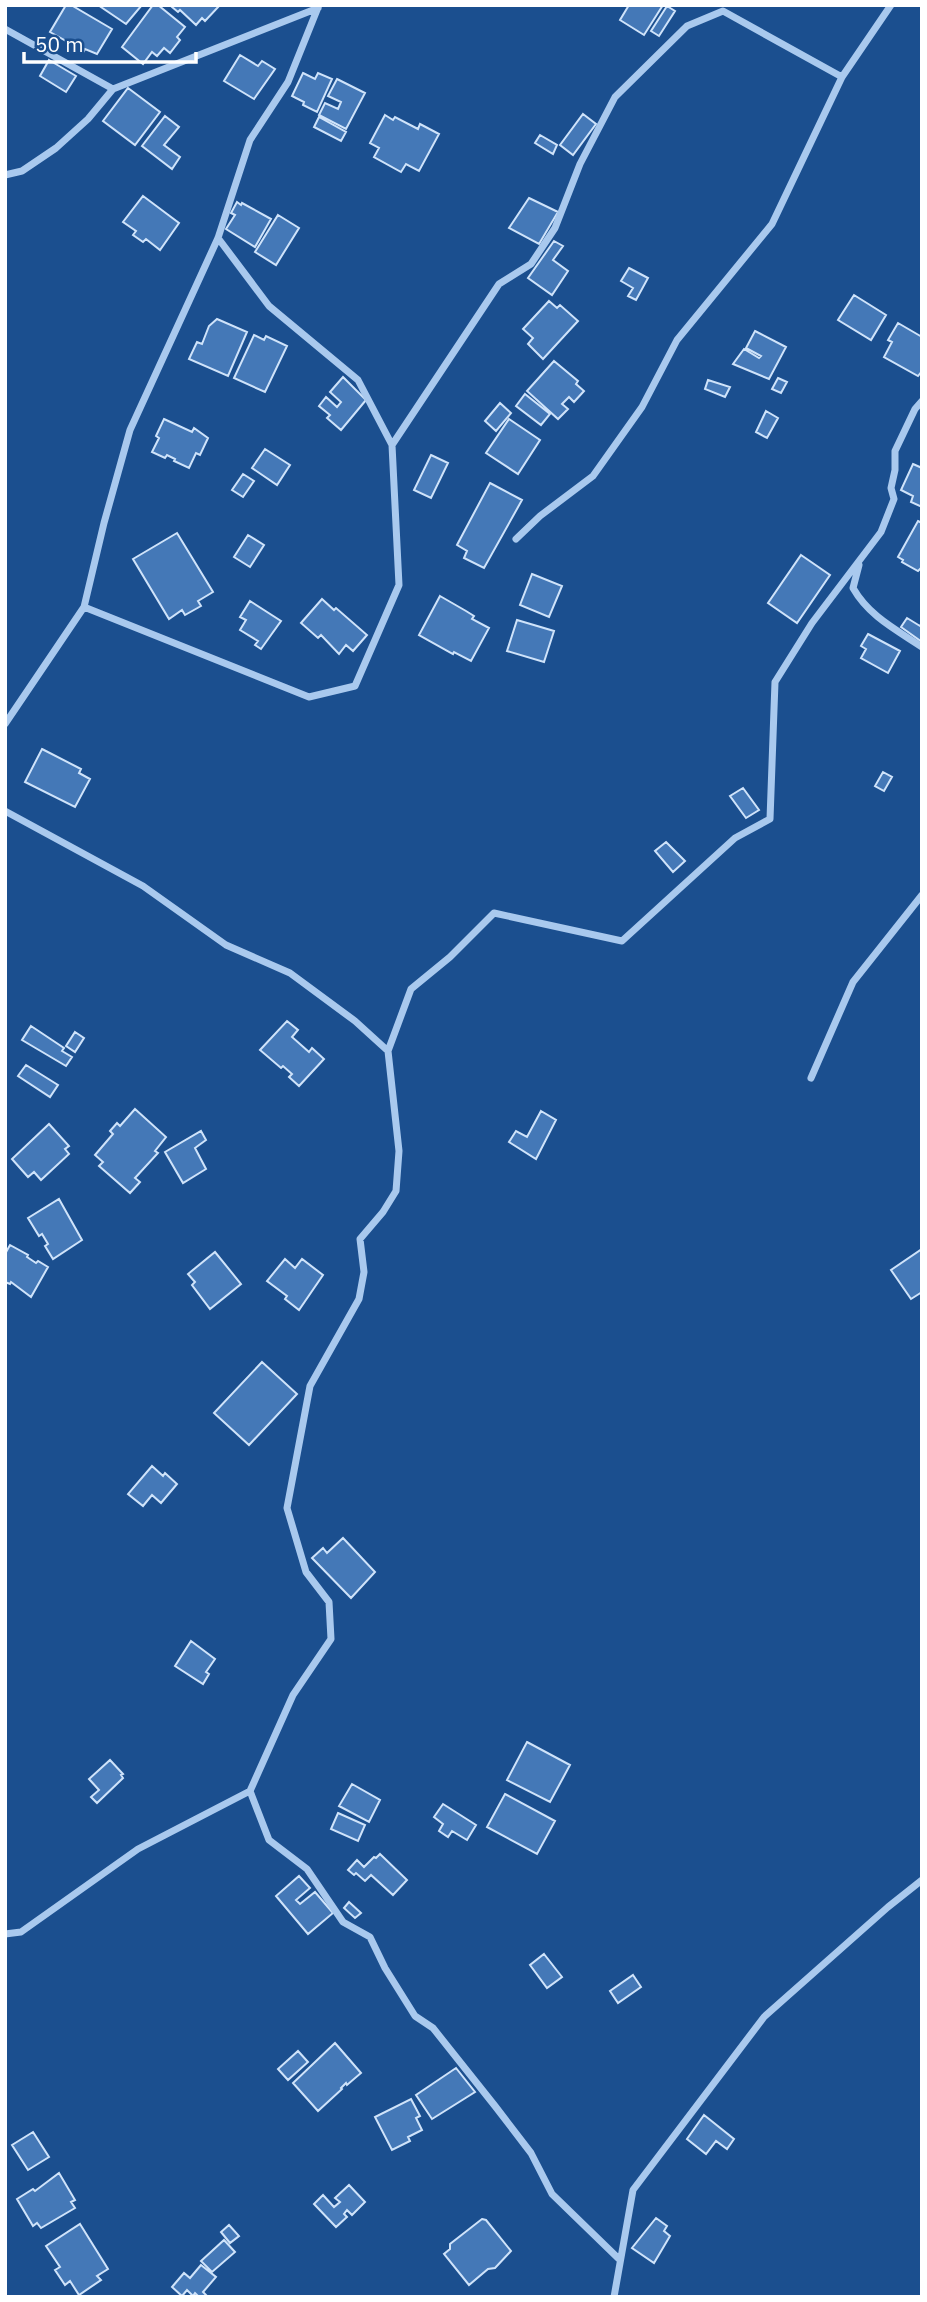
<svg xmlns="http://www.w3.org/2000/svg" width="927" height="2302" font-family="'IBM Plex Sans',sans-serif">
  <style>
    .building { fill: #4478b7; stroke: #cfe3fa; stroke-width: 2 }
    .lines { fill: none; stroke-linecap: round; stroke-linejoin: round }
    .street { stroke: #a9c9ee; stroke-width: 7 }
  </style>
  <rect width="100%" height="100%" fill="#1b4f8f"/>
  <path class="building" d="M66 5H71L112 29 97 54 85 49 84 51 50 32Z
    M98 5H142L126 24Z
    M153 5H158L185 27 177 37 180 40 170 53 164 48 157 56 152 52 143 64 122 47Z
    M173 5H220L205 21 202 18 196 25 180 10 178 12 172 7Z
    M629 5H663L644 35 620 20Z
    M667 6 675 11 659 36 651 31Z
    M240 55 258 66 262 61 275 69 254 99 224 81Z
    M49 60 76 76 66 92 40 76Z
    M303 73 315 79 318 73 332 79 317 112 303 105 304 102 292 96Z
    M337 79 365 93 346 129 319 115 325 103 338 109 341 102 328 96Z
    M128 88 160 112 135 145 103 121Z
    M583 114 596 124 573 155 560 145Z
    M385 115 393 120 395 117 418 129 420 124 439 134 419 171 406 164 401 172 374 157 379 148 370 143Z
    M165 116 179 127 164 145 180 157 172 169 142 146Z
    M319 117 346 132 341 141 314 127Z
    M540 135 557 145 553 154 535 143Z
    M143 196 179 223 160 250 146 239 143 242 133 235 136 231 123 222Z
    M529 198 558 212 539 244 509 228Z
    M237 202 241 205 242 203 271 219 255 247 226 229 235 215 231 213Z
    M278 215 299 228 276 265 255 252Z
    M554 241 563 246 553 260 568 271 552 295 528 278Z
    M629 268 648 278 636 300 628 296 633 288 621 281Z
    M854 295 886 315 871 340 838 320Z
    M549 301 557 308 560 305 578 321 543 359 528 344 533 338 523 329Z
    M217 319 247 332 228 376 189 359 197 342 202 344 209 326Z
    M898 323 922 337V371L918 376 884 357 892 342 888 340Z
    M755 331 786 347 769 379 733 364 744 349 759 358 761 356 746 348Z
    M254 335 264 340 266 336 287 346 265 392 234 378Z
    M554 361 578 381 576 384 584 391 574 402 569 397 562 404 568 409 558 419 527 391Z
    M343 377 366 400 341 430 327 418 330 415 319 406 326 397 337 407 341 402 330 392Z
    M778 378 787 382 781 393 772 389Z
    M708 380 730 387 725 397 705 389Z
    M525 394 550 414 541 425 516 406Z
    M500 403 511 413 496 431 485 421Z
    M766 411 778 418 767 438 756 432Z
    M164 419 192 432 194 428 208 438 200 455 196 453 189 468 174 461 175 459 167 455 165 458 152 452 159 438 156 436Z
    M509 419 540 440 518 474 486 453Z
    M265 449 290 465 277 485 252 468Z
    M431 455 448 463 431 498 414 490Z
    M913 464 922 468V507L911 502 913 496 901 490Z
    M243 474 254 481 243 497 232 490Z
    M490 483 522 500 484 568 464 558 467 551 457 545Z
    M918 521 922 523V567L918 571 902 562 903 560 898 557Z
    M177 533 213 592 198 601 201 606 185 615 182 610 169 619 133 559Z
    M248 535 264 545 250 567 234 557Z
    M801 555 830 575 797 623 768 603Z
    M532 574 562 586 549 617 520 605Z
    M440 596 466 611 474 616 472 619 489 628 471 661 454 652 453 654 419 635Z
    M322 599 334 610 336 608 367 635 353 651 346 645 339 654 321 635 318 638 301 623Z
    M250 601 281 621 261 649 255 645 258 641 240 630 246 620 240 617Z
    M907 618 920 626 922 623V642L901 627Z
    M517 620 554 631 544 662 507 651Z
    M868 634 900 651 888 673 861 658 866 649 861 646Z
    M42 749 81 769 79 773 90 779 75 807 25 782Z
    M883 772 892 777 884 791 875 786Z
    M743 788 759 810 746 818 730 796Z
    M666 842 685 861 673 872 655 851Z
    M287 1021 298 1030 292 1037 309 1052 312 1048 324 1059 299 1086 289 1077 292 1074 283 1066 281 1068 260 1050Z
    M31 1026 64 1048 62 1051 72 1057 66 1066 22 1040Z
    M75 1032 84 1038 75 1052 66 1046Z
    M26 1065 58 1085 50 1097 18 1076Z
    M135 1109 166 1137 155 1151 158 1153 135 1178 140 1182 130 1193 99 1166 103 1162 95 1155 113 1134 110 1131 117 1123 120 1126Z
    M541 1111 556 1120 536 1159 509 1142 516 1131 527 1137Z
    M49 1124 69 1146 65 1149 69 1154 41 1180 34 1172 28 1177 12 1159Z
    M201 1131 206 1140 195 1148 206 1169 183 1183 165 1152Z
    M59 1199 82 1240 53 1259 45 1246 48 1244 42 1234 39 1236 28 1218Z
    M10 1245 28 1255 27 1257 36 1263 38 1261 48 1267 31 1297 11 1282 10 1284 5 1282V1254Z
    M922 1249V1292L911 1299 891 1270Z
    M215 1252 241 1284 210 1309 192 1285 195 1282 188 1274Z
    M285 1259 295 1268 302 1259 323 1275 299 1310 285 1299 287 1296 267 1281Z
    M262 1362 297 1394 249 1445 214 1413Z
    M152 1466 163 1476 165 1473 177 1484 161 1503 152 1495 143 1506 128 1494Z
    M343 1538 375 1572 351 1598 312 1558 323 1548 327 1553Z
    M191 1641 215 1659 206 1672 209 1674 203 1684 175 1666Z
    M527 1742 570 1765 550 1802 507 1780Z
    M110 1760 123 1774 121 1775 123 1778 97 1803 91 1797 99 1790 89 1779Z
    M352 1784 380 1800 369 1822 339 1806Z
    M505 1794 555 1821 537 1854 487 1827Z
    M443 1804 476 1825 467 1840 452 1831 448 1837 439 1831 443 1824 434 1817Z
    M338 1813 365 1825 358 1841 331 1829Z
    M380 1854 407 1880 393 1895 371 1875 365 1881 356 1873 354 1875 348 1870 357 1860 364 1867 374 1857 376 1858Z
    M299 1876 310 1888 296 1900 300 1904 315 1892 333 1913 308 1934 276 1896Z
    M349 1902 361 1913 355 1918 344 1908Z
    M544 1954 562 1977 547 1988 530 1965Z
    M633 1975 641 1987 618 2003 610 1991Z
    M335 2043 361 2073 347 2085 346 2083 341 2088 342 2089 318 2111 293 2083Z
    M298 2051 308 2062 288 2080 278 2069Z
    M456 2068 475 2092 432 2119 416 2095Z
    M411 2099 420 2116 416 2118 422 2130 408 2137 410 2141 392 2150 375 2117Z
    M704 2115 734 2139 727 2149 716 2141 706 2154 687 2139Z
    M33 2132 49 2157 28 2170 12 2145Z
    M59 2173 75 2200 71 2202 75 2208 41 2228 37 2223 33 2226 17 2199 33 2189 35 2191Z
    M349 2185 365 2202 352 2215 347 2210 344 2214 347 2217 336 2227 314 2204 323 2195 334 2207 340 2202 335 2198Z
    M656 2218 667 2226 664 2231 670 2236 654 2263 632 2248Z
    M482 2219 486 2220 511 2251 495 2268 488 2269 469 2285 444 2254 450 2249V2244Z
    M80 2224 108 2269 97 2276 101 2280 79 2295 70 2281 65 2285 55 2270 60 2267 46 2246Z
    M229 2225 239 2236 230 2243 221 2232Z
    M224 2240 235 2252 212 2272 201 2261Z
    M201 2265 216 2277 203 2292 208 2297H199L195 2293 193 2296 187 2290 182 2296 172 2287 184 2273 190 2278Z"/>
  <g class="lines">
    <path class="street" d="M5 29 113 89
      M5 175 22 171 56 148 88 119 113 89 318 8
      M392 445 499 284 531 264 555 228 580 164 615 97 687 26 723 11 842 77
      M516 539 540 516 593 476 642 407 677 340 772 224 842 77 891 5
      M859 565 853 588C869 616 895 629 922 647
      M84 607 309 697 355 686 399 585 392 445 358 380 269 306 218 238
      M5 724 84 607 104 523 130 430 218 238 250 140 288 82 319 5
      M5 811 143 886 226 945 290 973 355 1021 388 1051
      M811 1078 853 982 922 895
      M5 1934 21 1932 138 1849 250 1791
      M620 2260 552 2194 531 2153 495 2106 433 2028 415 2016 385 1968 370 1937 343 1922 307 1869 269 1840 250 1791 293 1695 331 1639 329 1602 306 1572 287 1508 310 1386 359 1299 364 1272 360 1239 383 1212 396 1191 399 1151 388 1051 411 989 450 957 494 913 622 941 735 838 770 819 775 682 812 623 881 532 894 499 891 488 895 470V451L915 409 922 401
      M614 2297 633 2190 764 2017 888 1907 922 1880"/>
  </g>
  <rect width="927" height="2302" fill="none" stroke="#ffffff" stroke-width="14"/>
  <path d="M24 52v10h172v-10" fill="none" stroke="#ffffff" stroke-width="3.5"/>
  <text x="35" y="52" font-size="21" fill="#ffffff" stroke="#1b4f8f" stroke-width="5" paint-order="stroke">50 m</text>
</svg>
